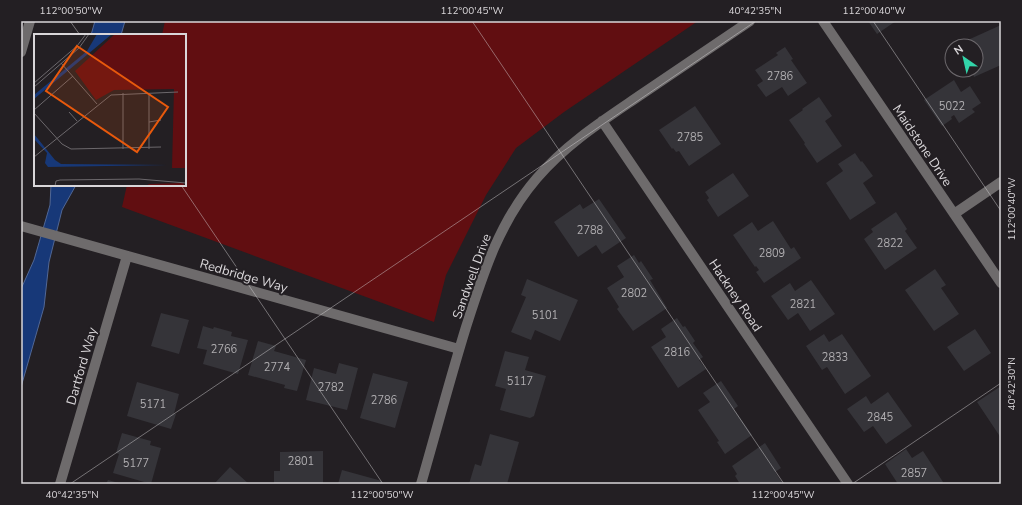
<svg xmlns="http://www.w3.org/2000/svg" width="1022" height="505" font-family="'Nunito Sans',sans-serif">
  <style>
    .green { fill: #610e11 }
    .water { fill: #173878; stroke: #516795 }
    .building { fill: #353439 }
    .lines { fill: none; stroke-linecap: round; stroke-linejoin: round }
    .minor { stroke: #6e6b6c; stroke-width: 10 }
    .ticks { fill: none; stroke: #d9d6d9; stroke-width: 1; stroke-opacity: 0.45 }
    .labels { text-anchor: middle; stroke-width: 4; stroke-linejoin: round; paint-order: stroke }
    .number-label { font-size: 11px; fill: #b0aeb1 }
    .street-label { font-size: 13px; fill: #d9d6d9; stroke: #231f23 }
    .inset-road { fill: none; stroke: #6c686c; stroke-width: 1 }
    .view { fill: #e8590c; fill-opacity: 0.15; stroke: #e8590c; stroke-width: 2 }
    .inset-edge { fill: none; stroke: #d9d6d9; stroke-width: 2 }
    .neatline { fill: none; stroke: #d9d6d9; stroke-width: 1.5 }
    .ticks-label { font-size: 10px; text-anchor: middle; fill: #d9d6d9 }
  </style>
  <rect width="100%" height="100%" fill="#231f23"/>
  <path class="green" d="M165 21H698L564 112 516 148 486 195 446 275 434 322 122 207 127 185H185V35H162Z"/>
  <path class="water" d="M95 21H125L121 35H91Z
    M51 185H76L62 210 49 262 44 307 21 387V289L34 260 50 205Z"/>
  <path class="building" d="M868 21H896L877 34Z
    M1001 25V65L974 77 971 70H976V46H960L959 44Z
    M785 47 793 59 791 60 807 83 788 96 782 87 766 97 757 85 763 81 755 70 778 55 776 53Z
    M954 80 961 92 970 86 981 103 972 109 975 112 959 123 954 115 951 117 952 119 942 126 924 100Z
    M819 97 832 116 825 121 842 146 817 163 804 144 805 143 789 120 803 110 802 109Z
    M695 106 721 144 689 166 679 151 676 152 673 148 672 149 659 130Z
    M855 153 861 162 862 161 873 176 863 183 876 203 850 220 826 183 843 171 838 164Z
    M733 173 749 196 718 217 707 200 709 198 705 192Z
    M599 199 626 238 602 254 596 245 578 257 554 222 580 204 583 209Z
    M896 212 907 229 905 231 917 248 885 270 864 239 873 232 871 229Z
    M773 221 791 249 794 247 801 258 764 283 756 272 759 270 756 266 755 267 733 235 752 222 758 231Z
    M634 255 639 263 641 261 653 279 650 280 667 308 633 331 617 309 619 307 607 288 624 277 617 266Z
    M935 269 946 285 941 288 959 314 934 331 905 290Z
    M527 279 578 300 560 341 535 330 531 340 511 332 526 297 521 295Z
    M811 280 835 314 810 331 798 313 788 320 771 296 790 283 795 291Z
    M161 313 189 320 179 354 151 346Z
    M677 318 683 327 685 326 695 341 693 343 703 357 699 360 706 369 678 388 651 347 666 337 661 329Z
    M203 326 213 329 214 327 232 332 231 336 248 340 238 374 203 364 207 350 197 348Z
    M975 329 991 353 964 371 947 347Z
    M824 334 829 342 842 334 871 376 845 394 827 367 822 370 806 346Z
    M258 341 276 346 274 351 306 360 297 391 284 388 285 385 248 375Z
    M505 351 529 357 525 370 546 376 534 416 530 418 500 410 506 389 495 386Z
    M339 363 358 368 347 410 306 400 314 368 336 374Z
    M373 373 408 382 395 428 360 418Z
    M721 381 738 406 734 409 752 435 725 454 717 442 719 441 698 410 710 402 703 393Z
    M137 382 179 394 174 414H176L171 429 127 416Z
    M1001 386V438L977 402Z
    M888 392 912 426 886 444 873 426 864 432 847 409 866 396 871 404Z
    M122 433 151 441 150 445 161 448 151 484 113 473 119 454 116 453Z
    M490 434 519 442 507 484H469L475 464 481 466Z
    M765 443 781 468 775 472 783 484H740L735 476 737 474 732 466Z
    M906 449 912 458 923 451 943 482 941 484H898L885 464Z
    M323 451V484H274V471H280V452Z
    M230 467 249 484H214Z
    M342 470 382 481 381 484H338Z
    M108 480 122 484H106Z"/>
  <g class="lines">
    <path class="minor" d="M823 21 1001 283
      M21 52 30 21
      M602 121 848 484
      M954 214 1001 182
      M21 226 459 349
      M60 484 127 256
      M421 484C436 432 450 379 466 327 483 274 499 222 537 178 567 143 604 120 642 94 678 70 714 45 750 21"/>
  </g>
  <path class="ticks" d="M70 21 80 35M472 21 784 484M873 21 1001 211M181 185 383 484M70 484 756 21M852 484 1001 383"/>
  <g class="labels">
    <g class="number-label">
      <text x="780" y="80">2786</text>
      <text x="952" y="110">5022</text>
      <text x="690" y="141">2785</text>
      <text x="590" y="234">2788</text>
      <text x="890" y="247">2822</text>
      <text x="772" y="257">2809</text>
      <text x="634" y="297">2802</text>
      <text x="803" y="308">2821</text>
      <text x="545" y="319">5101</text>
      <text x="224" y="353">2766</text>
      <text x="677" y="356">2816</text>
      <text x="835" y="361">2833</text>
      <text x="277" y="371">2774</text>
      <text x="520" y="385">5117</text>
      <text x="331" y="391">2782</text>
      <text x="384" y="404">2786</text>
      <text x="153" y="408">5171</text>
      <text x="880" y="421">2845</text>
      <text x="301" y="465">2801</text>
      <text x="136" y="467">5177</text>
      <text x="914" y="477">2857</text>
    </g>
    <g class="street-label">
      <text transform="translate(923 145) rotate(56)" y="5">Maidstone Drive</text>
      <text transform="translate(244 275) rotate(16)" y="5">Redbridge Way</text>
      <text transform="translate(471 276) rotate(-70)" y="5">Sandwell Drive</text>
      <text transform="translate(736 295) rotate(56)" y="5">Hackney Road</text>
      <text transform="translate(81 366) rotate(-74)" y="5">Dartford Way</text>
    </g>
  </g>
  <g transform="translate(34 34)">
    <rect width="152" height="152" fill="#231f23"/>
    <path d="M81 0H152V134H138L140 55 80 56 62 66 41 37ZM149 149 151 152H112L115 150Z" fill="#610e11"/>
    <path d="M63 0H78L0 65V61L53 17ZM0 100 21 126 27 130 133 131 14 133 11 129 13 119 0 105Z" fill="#173878"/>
    <path class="inset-road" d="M27 29 63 70M0 49 43 12 52 0M0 53 45 14 55 0M89 59V115M115 59V115M0 76 39 42M35 78 43 87M0 79 28 110 37 115 127 113M115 88 127 86M0 123 77 61 144 58M21 152 22 147 26 146 105 145 152 149"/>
    <path class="view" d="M43 12 134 73 103 118 12 57Z"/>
    <rect width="152" height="152" class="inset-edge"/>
  </g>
  <rect width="1022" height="505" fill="none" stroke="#231f23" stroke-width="44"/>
  <g transform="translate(964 58) rotate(326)"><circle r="19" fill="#231f23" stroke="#6c686c"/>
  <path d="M0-3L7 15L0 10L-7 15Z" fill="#32d4a9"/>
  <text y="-6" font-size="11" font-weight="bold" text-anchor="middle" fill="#d9d6d9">N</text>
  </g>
  <rect x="22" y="22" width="978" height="461" class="neatline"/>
  <g class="ticks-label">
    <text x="71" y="14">112°00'50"W</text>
    <text x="472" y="14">112°00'45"W</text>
    <text x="755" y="14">40°42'35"N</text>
    <text x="874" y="14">112°00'40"W</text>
    <text transform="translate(1011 209) rotate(-90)" y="4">112°00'40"W</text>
    <text transform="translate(1011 384) rotate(-90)" y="4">40°42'30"N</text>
    <text x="72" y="498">40°42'35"N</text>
    <text x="382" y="498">112°00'50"W</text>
    <text x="783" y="498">112°00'45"W</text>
  </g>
</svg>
